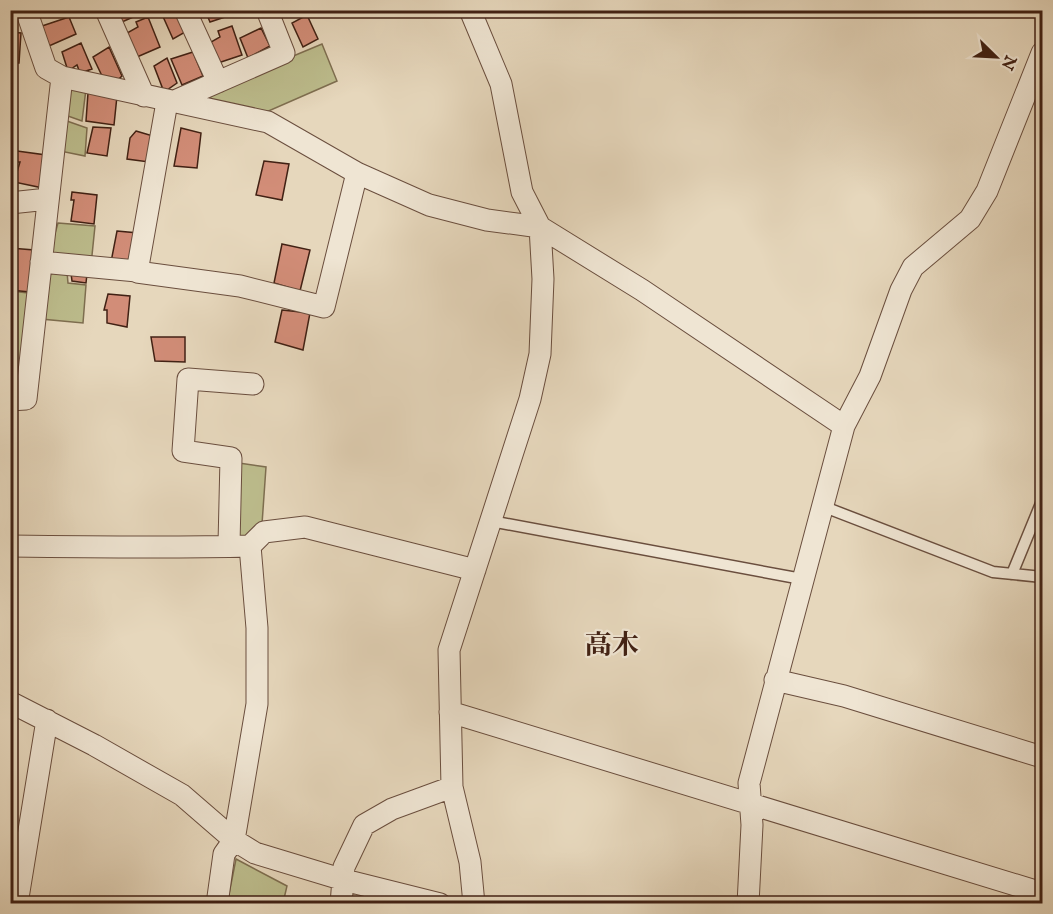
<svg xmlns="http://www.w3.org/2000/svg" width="1053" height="914" font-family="'IM FELL English','Noto Serif JP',serif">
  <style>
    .green { fill: #bcbc8c; stroke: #7e6e50; stroke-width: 1.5 }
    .building { fill: #d28d78; stroke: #412114; stroke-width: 1.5 }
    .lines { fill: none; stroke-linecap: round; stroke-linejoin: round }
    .lane-casing { stroke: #6a4e3e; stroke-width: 13 }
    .street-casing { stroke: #6a4e3e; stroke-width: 23 }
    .lane { stroke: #efe5d3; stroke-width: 10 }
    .street { stroke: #efe5d3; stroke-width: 21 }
    .labels { text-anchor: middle; stroke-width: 4.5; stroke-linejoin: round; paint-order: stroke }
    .quarter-label { font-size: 27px; font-weight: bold; fill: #412114; stroke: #efe5d3 }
  </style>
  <rect width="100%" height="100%" fill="#e6d7bc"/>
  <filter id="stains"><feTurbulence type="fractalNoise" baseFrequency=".00333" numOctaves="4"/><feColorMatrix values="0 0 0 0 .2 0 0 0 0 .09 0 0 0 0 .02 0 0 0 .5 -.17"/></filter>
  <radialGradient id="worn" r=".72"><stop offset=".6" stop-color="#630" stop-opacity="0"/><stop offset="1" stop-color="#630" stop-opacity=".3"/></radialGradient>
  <path class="green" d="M322 44 337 81 264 113 188 100Z
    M67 89H86L82 121 65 115Z
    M64 120 87 128 85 156 60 151Z
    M58 223 95 226 91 265 48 258Z
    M51 272H67L68 283 86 285 83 323 41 319Z
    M11 291 37 294 26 393 11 392Z
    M232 462 266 467 262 524 233 546Z
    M236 859 287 886 283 903 227 904Z"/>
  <path class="building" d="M118 10H139L140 14 122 22Z
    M165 10H178L187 31 173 39 161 12Z
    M205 10H222L225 17 210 22Z
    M278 10H294L280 16Z
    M307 15 318 39 303 47 292 23Z
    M69 17 76 34 49 46 42 26Z
    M148 17 160 47 137 57 127 33 138 27 136 22Z
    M232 26 242 55 218 63 211 42 220 37 218 31Z
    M261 28 270 46 248 58 240 38Z
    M10 32 21 33 19 63H10Z
    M81 43 92 69 80 73 77 65 68 71 62 52Z
    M109 47 122 76 114 83 103 78 93 57Z
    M193 52 203 76 182 85 171 59Z
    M167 58 177 83 164 92 154 66Z
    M88 93 117 96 114 125 86 121Z
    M93 127 111 128 107 156 87 153Z
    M181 128 201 133 197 168 174 166Z
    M136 131 153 136 149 162 127 159 130 138Z
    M17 151 46 155 43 188 14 182 20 162H16Z
    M264 161 289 164 282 200 256 195Z
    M72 192 97 195 94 224 71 221 74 200H71Z
    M117 231 138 233 131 265 111 262Z
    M282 244 310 250 300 291 274 283Z
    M10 248 34 250 30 292 10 290Z
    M71 273 87 274 86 283 72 281Z
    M108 294 130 296 127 327 107 323V310H104Z
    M282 310 310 313 303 350 275 342Z
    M151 337H185V362L155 361Z"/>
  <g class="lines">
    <g class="lane-casing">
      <path id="lane" d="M822 506 993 572 1042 577
        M491 521 802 579
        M1012 574 1042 501"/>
    </g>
    <g class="street-casing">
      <path id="street" d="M26 10 46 68 62 77 268 122 357 173 429 205 487 220 540 227 642 290 844 426
        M106 10 144 96
        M185 10 218 82
        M470 10 501 84 522 192 540 227 543 279 540 354 530 399 449 650 452 787 470 862 474 904
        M167 102 137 272 240 286 324 307 357 173
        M170 103 284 53 267 10
        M10 203 48 199
        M41 262 137 271
        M10 400 26 399 62 77
        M229 544 231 458 183 451 188 379 253 384
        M10 546C90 547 171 548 250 546L264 532 305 527 475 570
        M775 680 844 696 1042 757
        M10 702 94 745 182 795 234 840 255 853 344 880 440 904
        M450 712 1042 893
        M17 904 47 720
        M217 904 224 854 234 840 257 704V628L250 546
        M341 904 344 867 364 825 392 809 452 787
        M748 904 752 825 749 783 844 426 870 376 901 290 913 267 970 219 987 191 1042 53"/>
    </g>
    <use href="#lane" class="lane"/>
    <use href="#street" class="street"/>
  </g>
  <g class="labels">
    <g class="quarter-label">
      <text x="612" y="654">高木</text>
    </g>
  </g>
  <rect width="1053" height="914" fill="none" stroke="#e6d7bc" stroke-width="36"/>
  <rect x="12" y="12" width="1029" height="890" fill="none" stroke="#412114" stroke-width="3"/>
  <rect x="18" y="18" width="1017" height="878" fill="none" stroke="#412114" stroke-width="1.5"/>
  <g transform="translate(996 57) rotate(114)" stroke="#efe5d3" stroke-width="4.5" paint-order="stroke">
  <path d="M0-4.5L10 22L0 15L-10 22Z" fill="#412114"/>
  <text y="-9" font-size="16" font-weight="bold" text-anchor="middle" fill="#412114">N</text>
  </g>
  <rect width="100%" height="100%" filter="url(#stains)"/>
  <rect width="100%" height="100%" fill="url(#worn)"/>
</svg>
